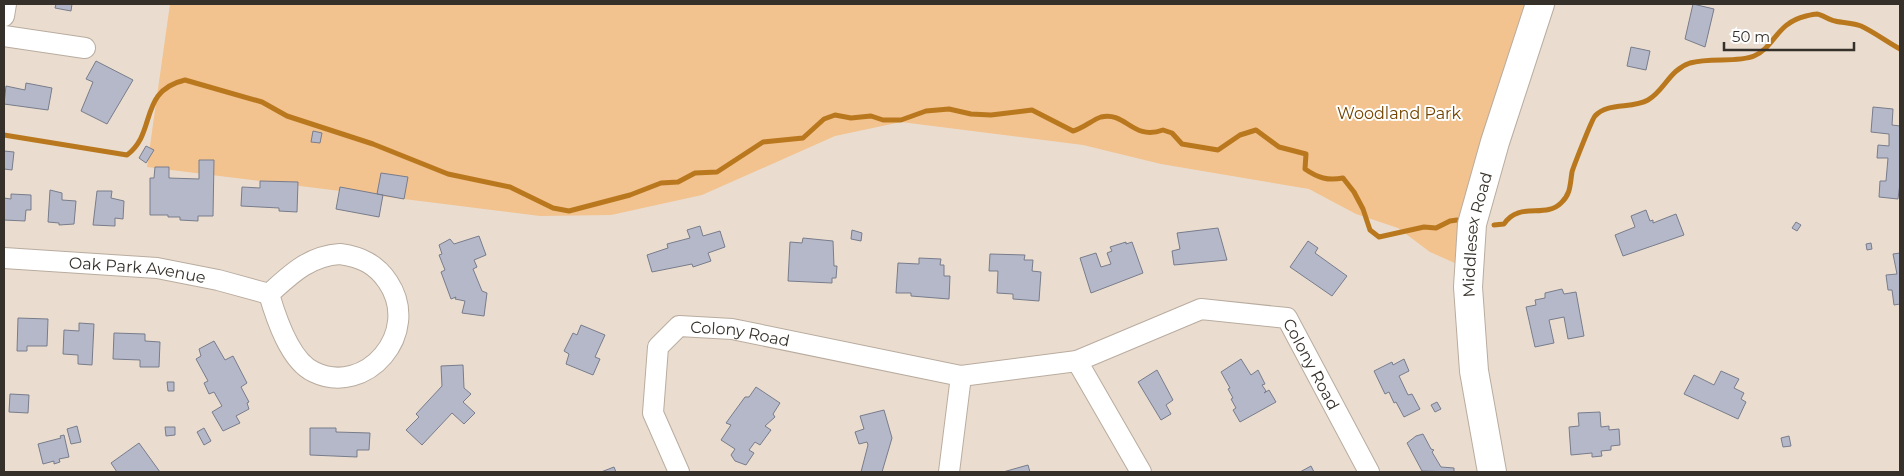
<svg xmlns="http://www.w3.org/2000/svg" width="1904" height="476" font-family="Montserrat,sans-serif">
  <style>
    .green { fill: #f2c28f }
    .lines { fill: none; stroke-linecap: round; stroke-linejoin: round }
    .stream { stroke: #ba781e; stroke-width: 5 }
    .building { fill: #b4b8c8; stroke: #787c8b }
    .street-casing { stroke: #b9ac9f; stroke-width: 22 }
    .secondary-casing { stroke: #b9ac9f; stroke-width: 30 }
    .street { stroke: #fff; stroke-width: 20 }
    .secondary { stroke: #fff; stroke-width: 28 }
    .labels { text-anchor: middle; stroke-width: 4; stroke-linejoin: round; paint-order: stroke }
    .park-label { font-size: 16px; fill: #714400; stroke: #fff }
    .street-label { font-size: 16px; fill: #35302a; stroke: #fff }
  </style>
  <rect width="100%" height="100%" fill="#eaddcf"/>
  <path class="green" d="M170 4H1545L1457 264 1430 252 1398 228 1356 214 1309 189 1161 164 1083 145 901 122 835 136 702 195 611 215 540 216 147 167Z"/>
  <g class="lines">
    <path class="stream" d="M4 135 127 155C157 133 138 91 185 80L262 102 287 116 373 144 448 174 510 187 553 208 569 211 630 195 661 183 678 182 695 173 717 172 763 142 803 138 824 119 835 115 851 118 871 116 883 120H901L926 111 949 109 971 114 991 115 1032 110 1073 131C1084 128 1092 120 1101 117 1126 111 1132 141 1163 130L1172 133 1182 144 1218 150 1240 135 1256 130 1279 147 1306 154 1305 169C1318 178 1328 181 1343 178L1354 192 1363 209 1370 230 1379 237 1424 227 1436 228 1450 221 1457 220
      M1494 225 1504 224C1519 201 1545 219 1561 203 1571 194 1570 184 1572 172 1573 168 1592 119 1595 116 1607 102 1632 109 1648 100 1665 90 1669 70 1690 63 1710 57 1737 63 1754 56 1775 47 1776 23 1806 16 1810 15 1814 14 1817 14 1823 15 1829 20 1835 21 1843 23 1853 23 1861 26 1874 32 1887 42 1900 49"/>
  </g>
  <path class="building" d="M56 4H72L71 11 55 8Z
    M1693 4 1714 9 1705 47 1685 39Z
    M1631 47 1650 51 1646 70 1627 66Z
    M96 61 133 80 107 124 81 111 93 82 86 79Z
    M26 83 52 88 48 110 4 104 6 86 25 90Z
    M1873 107 1893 109 1892 125 1900 126V183L1898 199 1879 197 1880 181H1886L1888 158H1877L1878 145 1889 146V134L1871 132Z
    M313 131 322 133 320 143 311 142Z
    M146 146 154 150 146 163 139 158Z
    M4 151 14 152 12 170 4 169Z
    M199 160H214L213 216H198V221L180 220V217H168V215H150V178H154L155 167H169V178L199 179Z
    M381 173 408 177 404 199 377 194Z
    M260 181 298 182 297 212 279 211V208L241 206 242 187 260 188Z
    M340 187 383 195 379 217 336 209Z
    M50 190 62 193V200L76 201 74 224 59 225V223L48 222Z
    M97 191H112L111 198 124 201 123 219 115 218V226L93 225Z
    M11 194 31 195V210H26L25 221 4 220V198L11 199Z
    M1646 210 1650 221 1653 220V223L1676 214 1684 235 1623 256 1615 235 1635 227 1631 216Z
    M1796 222 1801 225 1797 231 1792 228Z
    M700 226 703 236 720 231 725 247 708 253 711 261 693 267 692 264 652 272 647 255 668 248 667 244 690 238 687 230Z
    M1218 228 1227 260 1174 265 1172 251 1180 249 1177 233Z
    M852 230 862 233 861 241 851 239Z
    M479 236 486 255 474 260 477 267 473 269 482 291 487 293 484 316 462 313 465 301 455 299 456 297 451 299 441 272 445 270 439 255 442 254 439 245 450 239 454 244Z
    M803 238 833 241 834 266H837L836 278H832V283L788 281 790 242 802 243Z
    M1308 241 1318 248 1315 253 1347 276 1332 296 1290 267Z
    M1126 242V244L1132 242 1143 273 1091 293 1080 258 1096 253 1101 267 1111 264 1107 253 1112 251 1110 247Z
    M1871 243 1872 249 1867 250 1866 244Z
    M1900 253V304L1894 305 1892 290H1888L1886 275 1897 274 1893 254Z
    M990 254 1025 255 1024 260H1033L1032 271 1041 272 1039 301 1013 299V294L997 293 998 271H989Z
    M919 258 941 259 940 265H944V276H950L949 299 911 296V293H896L898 263 919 264Z
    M1562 289 1564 294 1576 292 1584 336 1568 339 1564 317 1549 320 1554 343 1535 347 1526 307 1536 305 1535 300 1545 298V293Z
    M18 318 48 319 47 346H27V351H17Z
    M79 323 94 324 92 365 78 364V355L63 354 64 330 79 331Z
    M581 325 605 335 595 357 600 359 593 375 566 364 569 354 564 351 573 333 577 335Z
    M114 333 145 334V341L160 342 159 367H140V360L113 359Z
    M214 341 225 360 233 356 247 383 241 387 249 402 247 403 249 409 236 416 240 423 223 431 212 412 222 406 214 392 209 394 204 383 208 381 196 359 201 356 199 349Z
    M1241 359 1251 375 1258 370 1265 384 1262 385 1266 391 1264 393 1269 390 1276 402 1240 422 1233 410 1236 408 1231 399 1233 398 1228 389 1230 388 1221 372Z
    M1404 359 1409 371 1399 376 1408 395 1412 394 1420 409 1404 417 1396 402 1394 403 1389 392 1385 394 1374 371 1392 362 1393 365Z
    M463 365 464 388 471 394 463 402 475 413 464 424 452 413 422 445 406 430 419 417 416 414 442 386 441 366Z
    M1157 370 1173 400 1166 405 1171 414 1161 420 1138 382Z
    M1721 371 1739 379 1734 388 1744 393 1741 399 1746 402 1738 419 1684 394 1694 375 1714 385Z
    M167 382H174V391H168Z
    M756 387 780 403 773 414 775 417 765 426 771 430 760 445 755 442 749 450 754 453 746 465 735 461 731 455 735 449 721 440 731 425 726 423 745 397H749Z
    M10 394 29 395 28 413 9 412Z
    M1437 402 1441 409 1435 412 1431 405Z
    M884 410 892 438 882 472H861L868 445 867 442 859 444 855 432 864 429 860 416Z
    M1600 412 1601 427 1609 426V430L1619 429 1620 445 1611 446V450L1601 451 1602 456 1592 457V453L1571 455 1569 427 1579 426 1578 413Z
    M77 426 81 442 71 444 67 429Z
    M165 427H175V435L166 436Z
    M204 428 211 441 204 445 197 432Z
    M310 428H336V432L370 433 369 450H357V457L310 455Z
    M1423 434 1431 449 1434 450 1432 452 1441 467 1454 468V472L1422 471 1407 443 1416 436Z
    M64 435 69 457 59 459 60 462 54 464V461L43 464 38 444 61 438 60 436Z
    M1789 436 1791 446 1783 447 1781 438Z
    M139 443 160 472H117L111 463Z
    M1028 465 1030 472H1003Z
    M1311 466 1314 472H1300Z
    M614 467 616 472H601Z"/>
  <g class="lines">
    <g class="street-casing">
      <g id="street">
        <path d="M4 16 6 4"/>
        <path d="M4 36 85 48"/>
        <path d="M340 254C361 257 376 264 388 282 422 333 366 397 314 372 290 361 276 318 269 294 291 274 309 256 340 254Z"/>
        <path id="s1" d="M4 258 157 268 218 280 269 294"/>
        <path d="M1077 361 1141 472"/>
        <path id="s2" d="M961 376 1077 361 1201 309 1287 318 1369 472"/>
        <path id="s3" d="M679 472 653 413 658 347 679 326 732 329 961 376 949 472"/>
      </g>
    </g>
    <g class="secondary-casing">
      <g id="secondary">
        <path id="s4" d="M1492 472 1474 371 1468 287 1472 224 1495 142 1540 4"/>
      </g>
    </g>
    <use href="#street" class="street"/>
    <use href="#secondary" class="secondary"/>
  </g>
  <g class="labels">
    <g class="park-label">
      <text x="1399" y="119">Woodland Park</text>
    </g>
    <g class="street-label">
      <text dy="6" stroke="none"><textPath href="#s4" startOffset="240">Middlesex Road</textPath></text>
      <text dy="6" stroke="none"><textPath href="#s1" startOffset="134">Oak Park Avenue</textPath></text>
      <text dy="6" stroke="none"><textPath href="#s3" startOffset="222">Colony Road</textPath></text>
      <text dy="6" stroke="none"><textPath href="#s2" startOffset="390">Colony Road</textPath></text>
    </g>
  </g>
  <rect width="1904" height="476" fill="none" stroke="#35302a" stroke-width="10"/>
  <path d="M1724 42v8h130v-8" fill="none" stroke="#35302a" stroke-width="2.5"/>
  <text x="1732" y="42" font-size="15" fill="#35302a" stroke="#ffffff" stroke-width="4" paint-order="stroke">50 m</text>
</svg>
